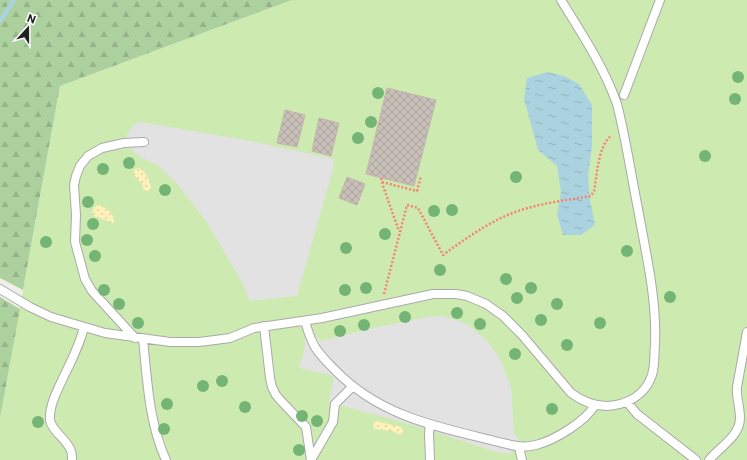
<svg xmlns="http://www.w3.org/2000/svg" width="747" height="460" font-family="Commissioner,sans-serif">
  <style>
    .grass { fill: #cdebb0 }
    .forest { fill: url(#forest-firs) }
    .sand { fill: url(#sand-dots) }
    .parking { fill: #e2e2e2 }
    .water { fill: url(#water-ripples) }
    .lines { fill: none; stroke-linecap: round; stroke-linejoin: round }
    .stream { stroke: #aad3df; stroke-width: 4.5 }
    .building { fill: url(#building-cross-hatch); stroke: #c4b6ab }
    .lane-casing { stroke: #a9a9a9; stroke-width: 10 }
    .path { stroke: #fa8072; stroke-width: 2.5; stroke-dasharray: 2 2; stroke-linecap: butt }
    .lane { stroke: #fff; stroke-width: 8 }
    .tree { fill: #74b475 }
  </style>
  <defs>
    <pattern id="forest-firs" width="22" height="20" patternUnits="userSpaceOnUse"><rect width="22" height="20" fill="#add19e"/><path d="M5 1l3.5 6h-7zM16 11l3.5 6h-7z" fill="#95b388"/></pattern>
    <pattern id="sand-dots" width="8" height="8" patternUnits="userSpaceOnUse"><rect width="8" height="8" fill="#fff1ba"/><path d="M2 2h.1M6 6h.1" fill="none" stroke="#dacea0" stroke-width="1.8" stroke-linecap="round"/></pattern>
    <pattern id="water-ripples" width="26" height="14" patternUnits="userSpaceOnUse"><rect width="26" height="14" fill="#aad3df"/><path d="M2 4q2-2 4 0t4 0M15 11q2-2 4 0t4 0" fill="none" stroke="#92b5bf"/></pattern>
    <pattern id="building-cross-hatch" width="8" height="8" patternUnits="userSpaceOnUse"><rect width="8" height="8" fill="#c7bfb8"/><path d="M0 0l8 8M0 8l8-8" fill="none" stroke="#aba49e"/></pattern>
  </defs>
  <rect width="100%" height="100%" fill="#f2efe9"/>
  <path class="grass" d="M292 0H747V460H0V418L60 86Z"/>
  <path class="forest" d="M0 0H292L60 86 23 290 0 278Z
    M0 297 20 309 0 418Z"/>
  <path class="sand" d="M139 168C146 172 153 183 150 191L144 190 142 184 133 174 135 169Z
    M99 205C107 207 115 215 114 223L94 216 92 211 95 207Z
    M376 421 401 427 403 430 402 434 401 435 392 431 374 429 373 423Z"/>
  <path class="parking" d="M141 122 251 141 334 159 332 173 297 296 249 301 244 286 208 224 179 186 160 167 139 156 128 146 126 138 128 133 133 126 137 123Z
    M442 316 460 321 470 326 488 342 500 359 511 387 514 434 519 439 511 454 500 453 419 427 329 402 334 376 299 368 304 352 305 343 304 340 318 337 320 341H322L364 330 428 317Z"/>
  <path class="water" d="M547 72 564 76 579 84 592 105V146L588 176 590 200 595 225 581 235H563L557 215 561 192 557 166 538 150 524 99 527 78Z"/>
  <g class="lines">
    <path class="stream" d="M0 21 14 0"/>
  </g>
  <path class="building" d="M387 88 436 100 414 186 366 174Z
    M285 110 305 115 297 147 277 143Z
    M319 118 339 123 331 156 312 151Z
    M347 177 365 184 357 205 339 198Z"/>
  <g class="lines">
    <g class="lane-casing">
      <path id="lane" d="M624 95 660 0
        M0 289 30 307 51 317 105 333 170 342H199L215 340 230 338 254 328 322 318 433 294H456L467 296 486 304 503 316 522 335 571 393C586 404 602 409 620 404 635 400 647 390 652 375 655 365 654 355 655 345 657 299 646 254 638 209 631 174 626 139 617 104 604 67 582 34 561 0
        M305 321C312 346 316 351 334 369 383 420 446 428 511 445 520 447 528 447 536 445 555 440 585 422 595 405
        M264 326 270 378 272 387 276 395 282 402 306 427 311 460
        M135 338 92 291 85 279 75 242 76 215 74 185 76 176 80 166 88 156 102 148 124 143 144 142
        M143 339C147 378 149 424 166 460
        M627 402 637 414 696 460
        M430 424 429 433 430 460
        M519 447 522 460
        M72 460C72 457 72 453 71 451 67 439 52 432 50 420 49 405 58 389 64 376 72 360 80 344 84 327
        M311 460 333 422 335 404 352 387
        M709 460C720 447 740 436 740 418 740 407 736 397 737 387L747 332"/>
    </g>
    <path class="path" d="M381 178 383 186 399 231
      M382 182 417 191 421 176
      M384 294 407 205 418 208 443 255C462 241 482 227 503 217 531 204 562 201 591 196L594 191C597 176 598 146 611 136"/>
    <use href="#lane" class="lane"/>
  </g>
  <g class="tree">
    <circle cx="738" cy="77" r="6"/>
    <circle cx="378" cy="93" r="6"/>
    <circle cx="735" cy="99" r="6"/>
    <circle cx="371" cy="122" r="6"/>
    <circle cx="358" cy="138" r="6"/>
    <circle cx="705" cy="156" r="6"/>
    <circle cx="129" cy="163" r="6"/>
    <circle cx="103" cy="169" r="6"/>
    <circle cx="516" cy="177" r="6"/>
    <circle cx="165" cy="190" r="6"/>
    <circle cx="88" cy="202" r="6"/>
    <circle cx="452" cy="210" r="6"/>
    <circle cx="434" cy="211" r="6"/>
    <circle cx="93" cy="224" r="6"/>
    <circle cx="385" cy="234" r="6"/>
    <circle cx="87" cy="240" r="6"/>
    <circle cx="46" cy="242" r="6"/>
    <circle cx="346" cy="248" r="6"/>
    <circle cx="627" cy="251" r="6"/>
    <circle cx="95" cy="256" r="6"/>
    <circle cx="440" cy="270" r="6"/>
    <circle cx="506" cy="279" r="6"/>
    <circle cx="366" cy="288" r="6"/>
    <circle cx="531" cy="288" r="6"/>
    <circle cx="104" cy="290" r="6"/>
    <circle cx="345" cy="290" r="6"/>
    <circle cx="670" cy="297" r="6"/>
    <circle cx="517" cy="298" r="6"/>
    <circle cx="119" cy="304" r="6"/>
    <circle cx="557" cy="304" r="6"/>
    <circle cx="457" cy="313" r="6"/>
    <circle cx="405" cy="317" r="6"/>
    <circle cx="541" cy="320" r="6"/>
    <circle cx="138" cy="323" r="6"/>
    <circle cx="600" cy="323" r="6"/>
    <circle cx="480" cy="324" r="6"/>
    <circle cx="364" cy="325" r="6"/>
    <circle cx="340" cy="331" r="6"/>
    <circle cx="567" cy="345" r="6"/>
    <circle cx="515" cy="354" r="6"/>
    <circle cx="222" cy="381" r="6"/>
    <circle cx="203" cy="386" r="6"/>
    <circle cx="167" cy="404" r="6"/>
    <circle cx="245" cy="407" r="6"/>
    <circle cx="552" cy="409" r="6"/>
    <circle cx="302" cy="416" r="6"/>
    <circle cx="317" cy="421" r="6"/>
    <circle cx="38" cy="422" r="6"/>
    <circle cx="164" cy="429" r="6"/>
    <circle cx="299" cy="450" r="6"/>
  </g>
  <g transform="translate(28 28) rotate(21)" stroke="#ffffff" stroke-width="3" paint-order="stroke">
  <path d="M0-3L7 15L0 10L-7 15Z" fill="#222222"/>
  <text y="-6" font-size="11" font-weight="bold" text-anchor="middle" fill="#222222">N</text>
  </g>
</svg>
